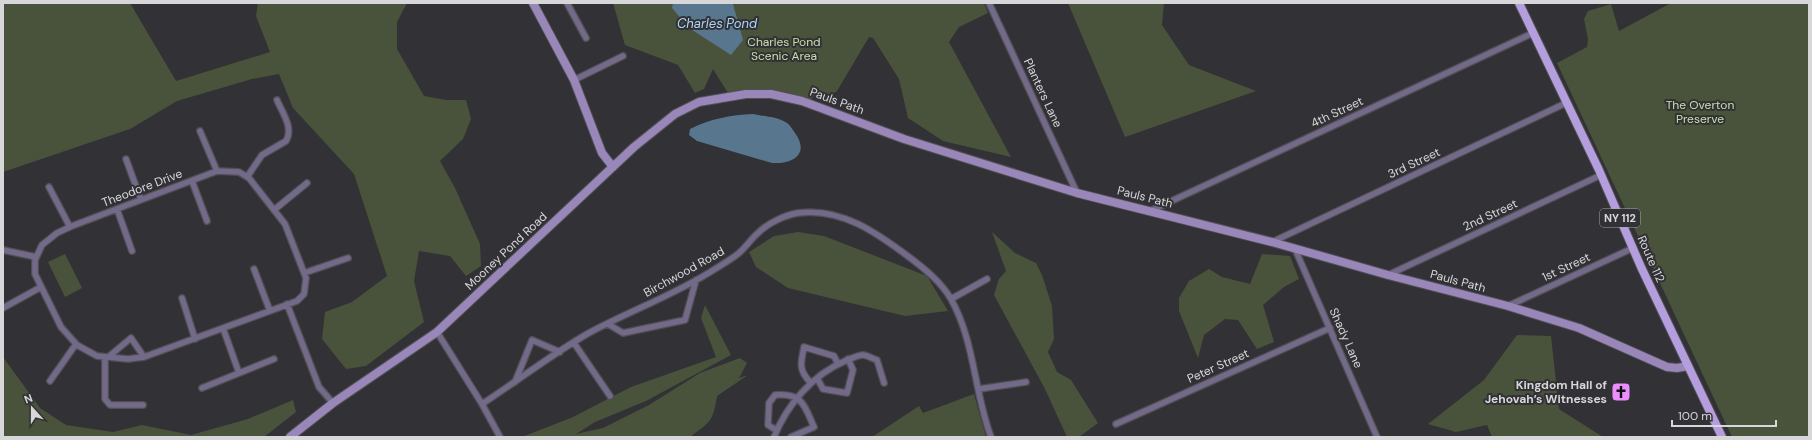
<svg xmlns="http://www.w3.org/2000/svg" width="1812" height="440" font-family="'DM Sans',sans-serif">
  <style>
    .green { fill: #49533b }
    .water { fill: #58768d }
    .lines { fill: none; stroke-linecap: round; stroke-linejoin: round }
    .street-casing { stroke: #504f54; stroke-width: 8 }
    .secondary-casing { stroke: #504f54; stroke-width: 10 }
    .primary-casing { stroke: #504f54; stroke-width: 10 }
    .street { stroke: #736988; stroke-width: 5.5 }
    .secondary { stroke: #9887b8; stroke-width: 8 }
    .primary { stroke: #b59ede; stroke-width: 8 }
    .labels { text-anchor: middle; stroke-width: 4; stroke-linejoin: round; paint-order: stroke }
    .shield { fill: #323136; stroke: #a6a5a9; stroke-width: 1 }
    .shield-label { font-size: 11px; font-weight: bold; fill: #d7d7da }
    .park-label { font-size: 12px; fill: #c7e0a7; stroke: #323136 }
    .street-label { font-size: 12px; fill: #d7d7da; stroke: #323136 }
    .poi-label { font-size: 12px; font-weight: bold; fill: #d7d7da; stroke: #323136; text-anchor: end }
    .water-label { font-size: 13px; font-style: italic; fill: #acd6f7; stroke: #323136 }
  </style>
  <rect width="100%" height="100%" fill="#323136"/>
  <path class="green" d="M3 3H130L176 81 270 52 256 16 258 3H407L397 22V49L424 96 446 100H466L471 119 463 139 440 161 455 188 480 244 481 266 466 276 450 256 419 251 414 281 424 322 366 366 346 369 322 339 325 312 352 302 387 276 354 174 293 108 279 74 252 79 177 101 130 129 3 172Z
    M613 3H984L988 13 959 27 949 42 1011 157 943 141 908 118 899 79 873 38 869 37 837 91 826 99 813 96 810 103 770 92 728 93 713 69 704 89 695 93 678 65 625 45Z
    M1068 3H1164L1162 25 1189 65 1256 91 1125 137Z
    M1671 3H1809V437H1732L1557 63 1587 47 1588 39 1584 19 1588 11 1611 4 1619 31Z
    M798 232 824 236 927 276 948 311 905 316 788 288 756 267 749 252 774 236Z
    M992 232 1015 253 1036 263 1042 275 1052 306 1054 339 1048 352 1057 372 1071 380 1098 423 1079 437H1067L1045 389 994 295 999 279 1006 271Z
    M65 254 82 288 65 297 48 262Z
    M1262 254 1290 256 1299 279 1284 287 1263 305 1274 342 1257 349 1238 320 1225 319 1204 335 1198 358 1179 311V298L1189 281 1209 269 1222 277 1250 284Z
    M705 305 731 355 646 401 595 422 576 434 603 428 649 405 700 373 740 358 747 363 739 378 748 375 717 396C713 422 710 422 690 437H522L573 417 631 387 716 357 701 318Z
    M1517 335 1551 336 1559 409 1603 437H1492L1487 425 1456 432 1428 424 1484 380Z
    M3 357 40 408 66 425 113 432 142 425 191 435 248 419 293 400 296 412 264 437H3Z
    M974 394 986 437H872L919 406 923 413Z"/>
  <path class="water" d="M673 3 733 4 743 40 731 55 689 28 672 8Z
    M753 114C762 116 779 117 787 123 790 125 792 129 795 133 810 154 793 164 772 163L697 141 689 135 690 129C710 119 730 115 753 114Z"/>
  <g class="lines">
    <g class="street-casing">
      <path id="street" d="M567 3 586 38
        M989 3 1077 193
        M574 80 623 56
        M200 131 217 171
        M126 159 141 200
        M217 171 239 172 249 178 285 224 306 278 304 294 297 301 144 357 128 359 97 356 77 345 61 327 35 274V260L42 245 57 233 72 226Z
        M247 177 262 155 286 141C294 128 282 112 277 100
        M192 181 207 221
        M49 187 70 227
        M117 209 132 251
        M274 210 307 183
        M1150 211 1533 33
        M1272 242 1566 103
        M1295 249 1377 437
        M3 250 36 257
        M254 269 270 311
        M304 273 348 258
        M1388 275 1601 175
        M182 298 195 339
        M951 299 987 279
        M287 304 319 387 333 403
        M1508 306 1633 248
        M3 308 41 287
        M608 324 623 333 685 320 696 280
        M223 328 239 373
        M437 332 482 404 500 437
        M574 343 610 396
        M105 357V399L110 405H143
        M107 358 131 338 144 357
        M817 378 823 389 847 393 853 370 848 359
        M50 381 76 344
        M515 382 532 340 560 352
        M810 382C798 369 801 363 804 347L834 356 838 364
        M202 388 274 359
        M979 389 1026 382
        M482 404C517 381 551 355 587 334 629 311 675 295 715 269 723 264 732 259 739 253 746 247 751 239 758 233 768 223 785 215 798 213 841 207 877 233 909 257 925 269 941 282 951 299 975 342 974 392 991 437
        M1116 424 1330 328
        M776 430 768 425 769 403 775 395C803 393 804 405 814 427L791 437
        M774 437C787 405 812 375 845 361 850 359 858 355 863 355 867 355 873 359 877 360L884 383"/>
    </g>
    <g class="secondary-casing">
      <path id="secondary" d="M533 3 574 80 602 153 613 167
        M290 437 333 403 437 332 634 147 675 114 699 102 746 94H771L802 101 904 139 1077 193 1272 242 1388 275 1508 306 1579 328 1667 367 1677 368 1688 366"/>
    </g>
    <g class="primary-casing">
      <path id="primary" d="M1519 3 1599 170 1641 267 1722 437"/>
    </g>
    <use href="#street" class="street"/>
    <use href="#secondary" class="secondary"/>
    <use href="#primary" class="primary"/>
  </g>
  <defs>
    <g id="church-square" transform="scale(1)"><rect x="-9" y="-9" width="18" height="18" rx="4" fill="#ea8dfd" stroke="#323136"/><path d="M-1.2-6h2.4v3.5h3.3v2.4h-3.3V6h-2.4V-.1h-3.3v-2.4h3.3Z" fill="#111"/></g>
  </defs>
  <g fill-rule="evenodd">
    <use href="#church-square" x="1621" y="392"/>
  </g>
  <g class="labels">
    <rect class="shield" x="1600" y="209" width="40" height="18" rx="3"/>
    <g class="shield-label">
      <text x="1620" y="222">NY 112</text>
    </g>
    <g class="park-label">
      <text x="784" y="46">Charles Pond<tspan x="784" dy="14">Scenic Area</tspan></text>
      <text x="1700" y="109">The Overton<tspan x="1700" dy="14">Preserve</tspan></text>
    </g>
    <g class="street-label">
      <text transform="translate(1043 93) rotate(65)" y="4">Planters Lane</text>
      <text transform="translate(837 101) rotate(20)" y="4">Pauls Path</text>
      <text transform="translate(1337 112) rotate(-25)" y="4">4th Street</text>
      <text transform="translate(1414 163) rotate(-25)" y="4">3rd Street</text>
      <text transform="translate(142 188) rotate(-21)" y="4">Theodore Drive</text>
      <text transform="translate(1145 197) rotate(14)" y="4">Pauls Path</text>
      <text transform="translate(1490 215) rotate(-25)" y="4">2nd Street</text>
      <text transform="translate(506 251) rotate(-43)" y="4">Mooney Pond Road</text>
      <text transform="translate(1651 259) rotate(66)" y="4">Route 112</text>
      <text transform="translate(1566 267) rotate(-25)" y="4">1st Street</text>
      <text transform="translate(684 272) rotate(-29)" y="4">Birchwood Road</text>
      <text transform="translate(1458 281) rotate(15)" y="4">Pauls Path</text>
      <text transform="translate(1346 338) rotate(66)" y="4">Shady Lane</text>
      <text transform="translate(1218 366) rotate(-24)" y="4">Peter Street</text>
    </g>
    <g class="poi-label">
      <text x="1607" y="389">Kingdom Hall of<tspan x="1607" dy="14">Jehovah’s Witnesses</tspan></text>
    </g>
    <g class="water-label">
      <text x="717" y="28">Charles Pond</text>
    </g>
  </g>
  <rect width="1812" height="440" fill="none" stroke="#d7d7da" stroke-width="8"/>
  <g transform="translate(32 408) rotate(339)" stroke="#323136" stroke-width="3" paint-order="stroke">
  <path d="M0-3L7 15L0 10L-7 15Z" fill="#d7d7da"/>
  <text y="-6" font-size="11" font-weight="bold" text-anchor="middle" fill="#d7d7da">N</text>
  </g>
  <path d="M1672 420v6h104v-6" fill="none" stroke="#d7d7da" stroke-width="2"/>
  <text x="1678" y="420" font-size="12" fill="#d7d7da" stroke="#323136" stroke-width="3" paint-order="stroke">100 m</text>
</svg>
